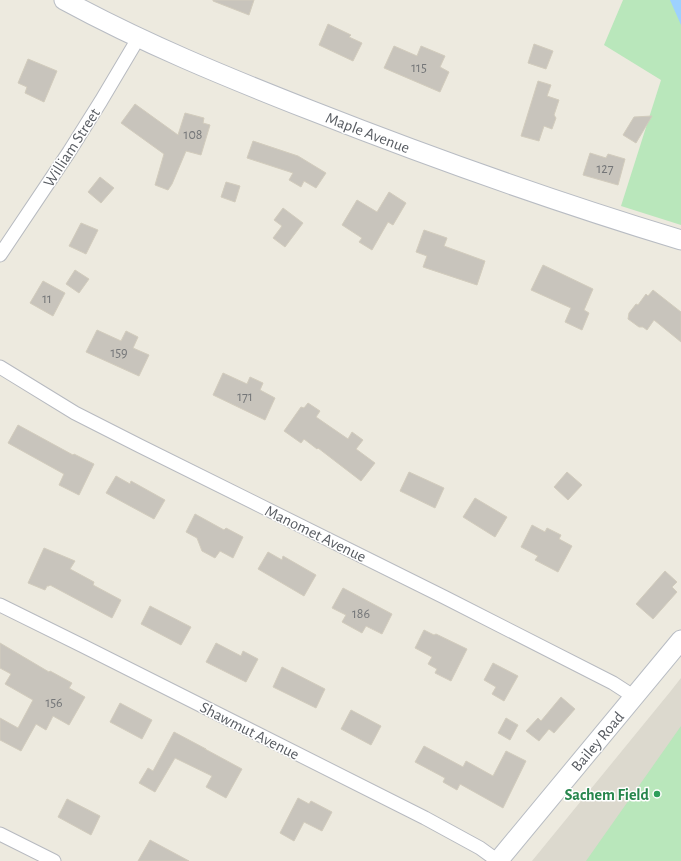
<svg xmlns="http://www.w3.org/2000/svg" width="681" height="861" font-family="'Alegreya Sans',sans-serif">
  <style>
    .education { fill: #dcd9ce }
    .green { fill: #b9e7bb }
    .water { fill: #9dd1ff }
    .building { fill: #c8c4bc; stroke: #d2ccbd }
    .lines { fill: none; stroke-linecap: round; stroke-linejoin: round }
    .street-casing { stroke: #b7bac0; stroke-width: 15 }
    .secondary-casing { stroke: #b8bcc3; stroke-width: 21 }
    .street { stroke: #fff; stroke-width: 13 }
    .secondary { stroke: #fff; stroke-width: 19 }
    .leisure-dot { fill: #2e9e5b; stroke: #fff; stroke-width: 1.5 }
    .labels { text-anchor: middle; stroke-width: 3; stroke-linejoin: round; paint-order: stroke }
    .number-label { font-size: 14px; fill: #747678 }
    .street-label { font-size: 16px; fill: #585c62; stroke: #fff }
    .leisure-label { font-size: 16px; font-weight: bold; fill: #27864d; stroke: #fff; text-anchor: end }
  </style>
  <rect width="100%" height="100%" fill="#edeadf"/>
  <path class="education" d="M681 678V861H532L670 692Z"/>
  <path class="green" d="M623 0H681V225L621 206 661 80 604 45Z
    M681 726V861H586Z"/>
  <path class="water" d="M670 0H681V25Z"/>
  <path class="building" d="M213 0H254L249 15 213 1Z
    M328 24 351 35 349 37 362 43 353 61 319 45Z
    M534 44 553 51 546 69 528 63Z
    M394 46 417 56 421 46 445 56 440 67 449 72 440 92 384 68Z
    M28 59 57 71 44 102 25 93 27 87 18 83Z
    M538 81 551 85 547 96 559 100 554 115 556 118 552 129 544 126 539 141 521 136Z
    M135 104 178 135 185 113 204 118 203 123 210 125 201 155 186 151 172 184 168 190 155 185 164 154 121 123Z
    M652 116 636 143 623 135 634 117Z
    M253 141 298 156 326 173 316 188 304 181 301 187 289 180 293 173 247 158Z
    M590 153 606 158 608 154 625 159 618 185 583 175Z
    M100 177 114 188 101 203 88 192Z
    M226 182 240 186 235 202 221 197Z
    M389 192 406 203 393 225 388 222 372 250 359 242 362 238 342 225 357 200 377 212Z
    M283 208 303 223 285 247 273 238 282 226 274 220Z
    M81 223 98 230 86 254 69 246Z
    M424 230 447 238 444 246 485 261 477 285 423 267 427 256 416 252Z
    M543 265 593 289 584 310 589 313 582 330 565 322 571 308 531 290Z
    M75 270 89 279 79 293 66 284Z
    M43 281 65 293 53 316 30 303Z
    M653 290 681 312V342L654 320 647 330 643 327H639L628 319 629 313 636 304 638 305 646 294 648 296Z
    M97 330 121 341 126 331 138 337 133 348 149 355 139 376 86 352Z
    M223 373 247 384 250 377 263 383 260 390 275 398 265 420 213 395Z
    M308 403 320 411 316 417 348 439 352 432 363 440 356 449 375 463 361 481 318 448 317 449 304 439 301 443 284 431 301 407 304 408Z
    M18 425 73 455 74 454 94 464 79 495 59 485 64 474 8 443Z
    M409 472 444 488 435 508 400 491Z
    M567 472 582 485 568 500 554 487Z
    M116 476 130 484 131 481 165 500 154 519 106 493Z
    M475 498 507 517 495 537 463 517Z
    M195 514 224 530 226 528 243 537 233 558 220 551 215 558 202 551 197 538 186 532Z
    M532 525 545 532 547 528 561 535 559 539 572 546 558 572 535 560 538 556 521 547Z
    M44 548 75 561 70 569 94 582 93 585 121 600 112 618 50 585 49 586H47L45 590 28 583Z
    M268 552 282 560 283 556 316 575 304 596 258 569Z
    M665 571 677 582 672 587 677 592 653 619 636 604Z
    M343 588 392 614 382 634 366 626 362 633 342 622 346 615 332 608Z
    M150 606 191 627 181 645 141 624Z
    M424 630 434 635 436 634 467 649 451 681 435 673 437 669 428 664 432 657 415 648Z
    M0 643 49 672 50 671 72 683 69 688 85 697 69 725 53 716 46 730 36 724 21 751 0 740V718L18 728 33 700 5 684 11 674 0 668Z
    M216 643 241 656 243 651 258 659 246 682 206 662Z
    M493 663 518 676 504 701 492 694 496 687 484 680Z
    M282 667 325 689 316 708 273 687Z
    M561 697 575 709 554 733 549 729 539 741 526 731 538 718 541 721Z
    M120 703 152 720 142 739 110 722Z
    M351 710 381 726 371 745 341 729Z
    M506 718 518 725 510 740 498 733Z
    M174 732 206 749H205L242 769 226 798 206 787 212 776 175 758 155 792 139 783 148 768 153 771Z
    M424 746 463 767 466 761 493 776 506 751 526 761 503 808 460 784 457 790 443 782 445 778 415 762Z
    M298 798 309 804 311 801 332 812 322 831 304 822 294 841 280 833Z
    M67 799 100 816 91 835 58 817Z
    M150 840 189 861H138Z"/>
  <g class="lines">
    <g class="street-casing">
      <path id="street" d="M0 255 69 152 101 101 139 37
        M0 367 75 413 140 446 444 597 613 683 633 696
        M0 605 83 646 425 818 480 848 498 861
        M0 834 54 861"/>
    </g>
    <g class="secondary-casing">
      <path id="secondary" d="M64 0C143 43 226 77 310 110 432 158 556 202 681 240
        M498 861 681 640"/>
    </g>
    <use href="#street" class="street"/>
    <use href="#secondary" class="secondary"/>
  </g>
  <circle class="leisure-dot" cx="657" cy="794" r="4"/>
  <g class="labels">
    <g class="number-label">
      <text x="419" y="72">115</text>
      <text x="193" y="139">108</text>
      <text x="605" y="173">127</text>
      <text x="47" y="303">11</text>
      <text x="119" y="357">159</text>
      <text x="245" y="401">171</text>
      <text x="361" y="618">186</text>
      <text x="54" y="707">156</text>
    </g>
    <g class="street-label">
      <text transform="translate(368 132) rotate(21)" y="6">Maple Avenue</text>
      <text transform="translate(71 147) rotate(-57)" y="6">William Street</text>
      <text transform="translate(316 533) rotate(26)" y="6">Manomet Avenue</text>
      <text transform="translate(250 730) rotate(27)" y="6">Shawmut Avenue</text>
      <text transform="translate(597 741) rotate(-50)" y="6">Bailey Road</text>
    </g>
    <g class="leisure-label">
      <text x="649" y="800">Sachem Field</text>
    </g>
  </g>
</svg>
